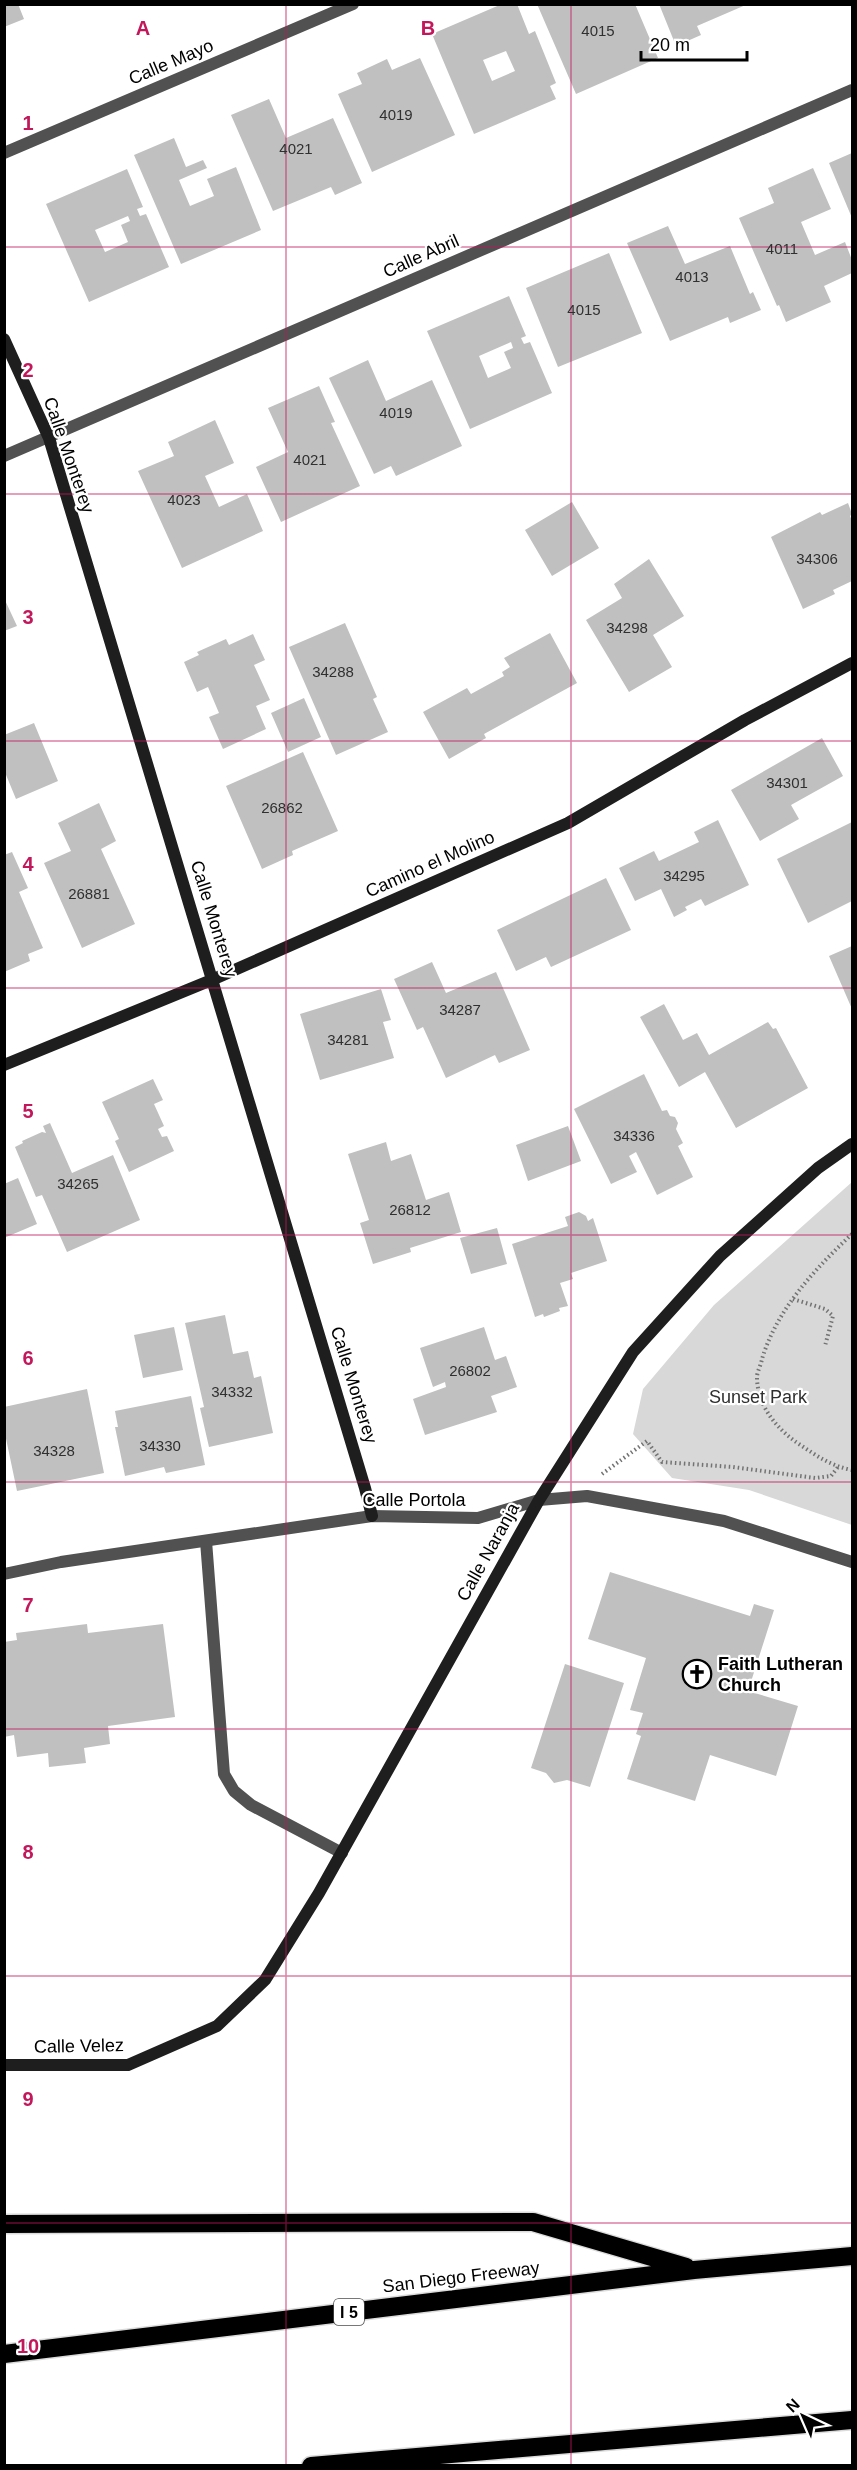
<svg xmlns="http://www.w3.org/2000/svg" width="857" height="2470" font-family="Helvetica,sans-serif">
  <style>
    .green { fill: #d8d8d8 }
    .building { fill: #c0c0c0; fill-rule: evenodd }
    .lines { fill: none; stroke-linecap: round; stroke-linejoin: round }
    .highway-casing { stroke: #dbdbdb; stroke-width: 21 }
    .path { stroke: #737373; stroke-width: 4; stroke-dasharray: 1.5 3; stroke-linecap: butt }
    .lane { stroke: #515151; stroke-width: 12 }
    .street { stroke: #515151; stroke-width: 12 }
    .secondary { stroke: #1e1e1e; stroke-width: 12 }
    .highway { stroke: #000; stroke-width: 18 }
    .grid { fill: none; stroke: #c2185b; stroke-width: 1.5; stroke-opacity: 0.55 }
    .labels { text-anchor: middle; stroke-width: 4.5; stroke-linejoin: round; paint-order: stroke }
    .number-label { font-size: 15px; fill: #303030 }
    .shield { fill: #fff; stroke: #4c4c4c; stroke-width: 1.5 }
    .shield-label { font-size: 16px; font-weight: bold; fill: #000 }
    .street-label { font-size: 18px; fill: #000; stroke: #fff }
    .park-label { font-size: 18px; fill: #2f2f2f; stroke: #fff }
    .poi-label { font-size: 18px; font-weight: bold; fill: #000; stroke: #fff; text-anchor: start }
    .grid-label { font-size: 20px; text-anchor: middle; font-weight: bold; fill: #c2185b; stroke: #fff; stroke-width: 4.5; stroke-linejoin: round; paint-order: stroke }
  </style>
  <rect width="100%" height="100%" fill="#fff"/>
  <path class="green" d="M852 1182V1525L749 1490 672 1478 633 1434 643 1389 714 1305Z"/>
  <path class="building" d="M4 4H18L24 19 4 27Z
    M502 4H517L529 34 535 31 556 83 550 86 556 99 474 134 432 34ZM506 51 515 71 492 81 483 60Z
    M537 4H635L658 58 576 94Z
    M659 4H748L697 26 701 35 676 46Z
    M420 58 455 135 372 172 338 94 362 84 357 73 387 59 392 70Z
    M269 99 286 138 333 118 362 183 335 195 331 187 273 211 231 115Z
    M174 138 186 167 203 160 207 168 179 180 190 206 214 196 207 179 236 167 261 230 181 264 134 155Z
    M852 153V218L829 163Z
    M813 168 831 209 801 222 815 255 845 242 852 260V273L824 286 831 302 786 322 779 305 777 306 739 218 774 203 768 188Z
    M127 169 143 207 137 209 140 216 146 214 169 267 89 302 46 204ZM128 216 130 221 121 225 128 242 105 252 95 230Z
    M668 226 685 264 730 246 750 294 753 292 761 310 730 323 728 317 670 341 627 243Z
    M609 253 642 333 558 367 526 288Z
    M509 296 526 336 521 338 524 344 530 342 552 393 470 429 427 331ZM511 342 513 348 504 352 511 368 488 378 479 356Z
    M368 360 386 401 432 380 462 446 396 476 391 466 374 474 329 378Z
    M319 386 335 422 331 423 360 486 281 522 256 467 288 452 268 408Z
    M215 420 234 463 205 476 219 507 247 494 263 531 182 568 138 471 174 456 168 442Z
    M572 502 599 548 552 576 525 530Z
    M848 503 852 514 850 516 852 521V581L833 590 835 594 803 609 771 537 820 512 822 515Z
    M649 559 684 616 653 635 672 667 629 692 586 620 622 598 614 584Z
    M4 598 17 626 4 631Z
    M345 623 377 697 373 699 388 732 336 755 289 647Z
    M550 633 577 683 484 734 486 738 449 759 423 712 467 688 471 694 504 676 502 672 510 667 504 658Z
    M253 634 265 660 254 665 270 700 256 706 266 729 223 749 209 717 219 713 208 687 197 692 184 662 199 655 197 652 226 639 229 645Z
    M304 698 321 737 288 752 271 713Z
    M34 723 58 781 16 799 4 770V735Z
    M822 738 843 776 791 805 799 819 760 841 731 790Z
    M303 752 338 831 292 851 293 855 262 869 226 786Z
    M99 803 116 841 101 849 135 924 82 948 44 863 71 851 58 823Z
    M718 820 749 885 705 906 701 899 685 907 687 910 674 917 661 889 635 901 619 868 654 851 659 861 699 842 694 832Z
    M852 822V901L808 923 777 859Z
    M12 852 28 888 19 892 43 948 28 954 30 961 4 972V855Z
    M606 878 631 930 551 967 546 957 516 971 497 930Z
    M852 946V1009L829 956Z
    M432 962 446 993 496 972 530 1050 499 1063 495 1055 446 1078 423 1027 417 1030 394 979Z
    M381 989 391 1020 383 1022 394 1058 320 1080 300 1014Z
    M664 1004 683 1040 697 1033 709 1055 768 1022 773 1029 776 1028 808 1088 736 1128 705 1072 679 1087 640 1017Z
    M644 1074 662 1111 667 1110 670 1116 675 1117 678 1123 676 1129 683 1143 678 1146 693 1177 657 1195 636 1152 629 1156 637 1172 611 1184 574 1109Z
    M153 1079 163 1100 154 1104 164 1126 158 1129 162 1137 167 1136 174 1151 129 1172 115 1141 119 1139 102 1102Z
    M50 1123 72 1173 113 1155 140 1220 67 1252 42 1195 36 1197 15 1147 23 1143 22 1141 42 1132 46 1133 43 1126Z
    M568 1126 581 1161 528 1181 516 1145Z
    M386 1142 391 1161 411 1154 426 1200 449 1192 461 1232 410 1248 411 1252 373 1264 360 1223 369 1220 348 1154Z
    M18 1178 37 1224 4 1238V1184Z
    M579 1212 586 1216 588 1221 593 1218 607 1261 571 1273 573 1279 560 1283 568 1306 559 1308 560 1311 544 1317 543 1314 535 1317 512 1244 568 1226 565 1217Z
    M497 1228 507 1264 471 1274 460 1238Z
    M225 1315 233 1354 248 1351 254 1378 261 1376 273 1433 209 1447 200 1408 204 1407 185 1323Z
    M174 1327 183 1370 143 1378 134 1335Z
    M484 1327 495 1360 506 1356 517 1387 491 1396 497 1412 425 1435 413 1399 446 1387 445 1382 433 1387 420 1348Z
    M87 1389 104 1473 17 1491 4 1429V1407Z
    M191 1396 205 1465 166 1473 164 1467 125 1476 115 1427H118L115 1411Z
    M610 1572 750 1616 754 1604 774 1610 748 1691 798 1706 776 1776 710 1755 695 1801 627 1779 641 1736 636 1734 643 1713 630 1710 646 1658 588 1639Z
    M87 1624 88 1633 163 1624 175 1717 108 1726 110 1744 84 1748 86 1763 49 1767 48 1753 17 1757 14 1735 4 1737V1642L17 1640 16 1633Z
    M565 1664 624 1683 590 1787 567 1780 554 1783 546 1773 531 1768Z"/>
  <g class="lines">
    <g class="highway-casing">
      <path id="highway" d="M4 2224 533 2222 686 2267
        M4 2354 694 2270 852 2256
        M311 2466 852 2420"/>
    </g>
    <path class="path" d="M852 1234C815 1269 777 1309 762 1359 761 1365 757 1372 757 1377 757 1404 775 1427 796 1442 814 1454 830 1466 852 1470
      M793 1299 825 1309 833 1316 825 1346
      M602 1474 647 1441 662 1462 733 1467 815 1478 831 1476 838 1467"/>
    <path class="lane" d="M206 1541 224 1774 234 1791 251 1805 342 1853"/>
    <path class="street" d="M4 153 353 4
      M4 456 852 90
      M4 1574 61 1562 372 1516 478 1518 539 1500 587 1496 724 1521 852 1562"/>
    <path class="secondary" d="M4 339 49 438 365 1488 372 1516
      M4 1065 214 979 568 823 745 720 852 663
      M4 2065H128L217 2026 265 1980 319 1893 539 1500 633 1352 720 1256 818 1168 852 1144"/>
    <use href="#highway" class="highway"/>
  </g>
  <path class="grid" d="M286 4V2466M571 4V2466M4 247H852M4 494H852M4 741H852M4 988H852M4 1235H852M4 1482H852M4 1729H852M4 1976H852M4 2223H852"/>
  <defs>
    <g id="church-ring" transform="scale(1.5)"><circle r="9.5" fill="#fff" stroke="#000" stroke-width="1.5"/><path d="M-1.2-6h2.4v3.5h3.3v2.4h-3.3V6h-2.4V-.1h-3.3v-2.4h3.3Z" fill="#000"/></g>
  </defs>
  <g fill-rule="evenodd">
    <use href="#church-ring" x="697" y="1674"/>
  </g>
  <g class="labels">
    <g class="number-label">
      <text x="598" y="36">4015</text>
      <text x="396" y="120">4019</text>
      <text x="296" y="154">4021</text>
      <text x="782" y="254">4011</text>
      <text x="692" y="282">4013</text>
      <text x="584" y="315">4015</text>
      <text x="396" y="418">4019</text>
      <text x="310" y="465">4021</text>
      <text x="184" y="505">4023</text>
      <text x="817" y="564">34306</text>
      <text x="627" y="633">34298</text>
      <text x="333" y="677">34288</text>
      <text x="787" y="788">34301</text>
      <text x="282" y="813">26862</text>
      <text x="684" y="881">34295</text>
      <text x="89" y="899">26881</text>
      <text x="460" y="1015">34287</text>
      <text x="348" y="1045">34281</text>
      <text x="634" y="1141">34336</text>
      <text x="78" y="1189">34265</text>
      <text x="410" y="1215">26812</text>
      <text x="470" y="1376">26802</text>
      <text x="232" y="1397">34332</text>
      <text x="160" y="1451">34330</text>
      <text x="54" y="1456">34328</text>
    </g>
    <rect class="shield" x="334" y="2299" width="30" height="26" rx="4.5"/>
    <g class="shield-label">
      <text x="349" y="2318">I 5</text>
    </g>
    <g class="street-label">
      <text transform="translate(171 62) rotate(-23)" y="6">Calle Mayo</text>
      <text transform="translate(421 256) rotate(-24)" y="6">Calle Abril</text>
      <text transform="translate(69 455) rotate(71)" y="6">Calle Monterey</text>
      <text transform="translate(430 864) rotate(-24)" y="6">Camino el Molino</text>
      <text transform="translate(214 919) rotate(73)" y="6">Calle Monterey</text>
      <text transform="translate(354 1385) rotate(73)" y="6">Calle Monterey</text>
      <text x="414" y="1506">Calle Portola</text>
      <text transform="translate(488 1552) rotate(-61)" y="6">Calle Naranja</text>
      <text transform="translate(79 2046) rotate(-1)" y="6">Calle Velez</text>
      <text transform="translate(461 2277) rotate(-7)" y="6">San Diego Freeway</text>
    </g>
    <g class="park-label">
      <text x="758" y="1403">Sunset Park</text>
    </g>
    <g class="poi-label">
      <text x="718" y="1670">Faith Lutheran<tspan x="718" dy="21">Church</tspan></text>
    </g>
  </g>
  <g class="grid-label">
    <text x="143" y="35">A</text>
    <text x="428" y="35">B</text>
    <text x="28" y="130">1</text>
    <text x="28" y="377">2</text>
    <text x="28" y="624">3</text>
    <text x="28" y="871">4</text>
    <text x="28" y="1118">5</text>
    <text x="28" y="1365">6</text>
    <text x="28" y="1612">7</text>
    <text x="28" y="1859">8</text>
    <text x="28" y="2106">9</text>
    <text x="28" y="2353">10</text>
  </g>
  <rect width="857" height="2470" fill="none" stroke="#000000" stroke-width="12"/>
  <g transform="translate(803 2416) rotate(316)" stroke="#ffffff" stroke-width="4.5" paint-order="stroke">
  <path d="M0-4.5L10 22L0 15L-10 22Z" fill="#000000"/>
  <text y="-9" font-size="16" font-weight="bold" text-anchor="middle" fill="#000000">N</text>
  </g>
  <path d="M641 51v9h106v-9" fill="none" stroke="#000000" stroke-width="3"/>
  <text x="650" y="51" font-size="18" fill="#000000" stroke="#ffffff" stroke-width="4.5" paint-order="stroke">20 m</text>
</svg>
